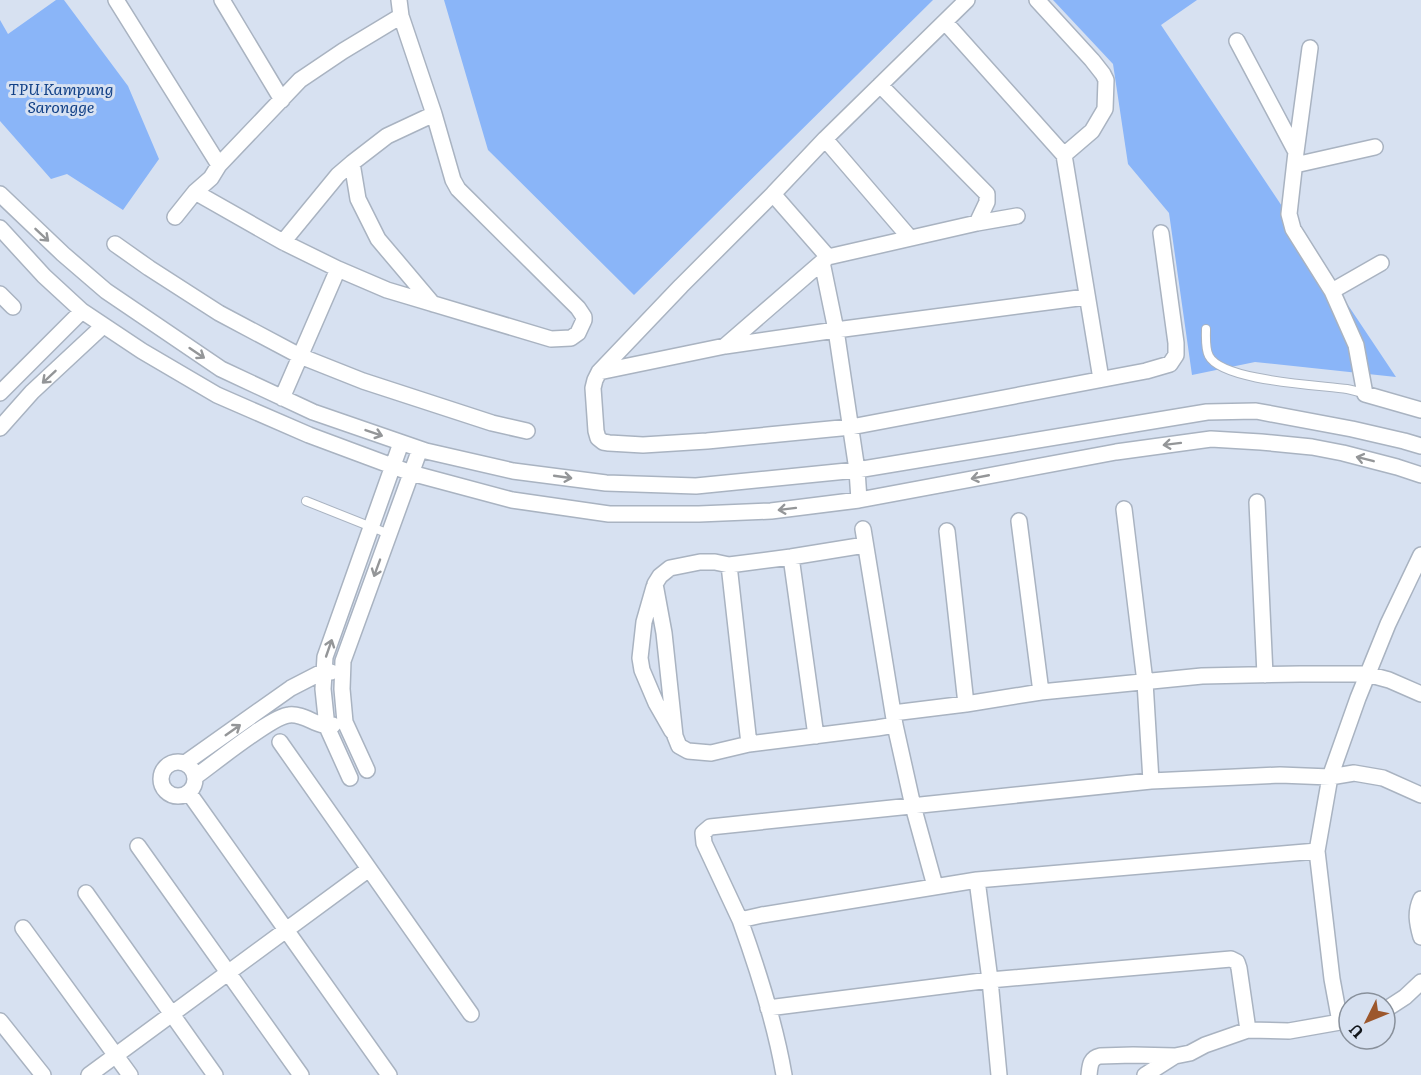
<svg xmlns="http://www.w3.org/2000/svg" width="1421" height="1075" font-family="Literata,serif">
  <style>
    .green { fill: #8ab5f8 }
    .lines { fill: none; stroke-linecap: round; stroke-linejoin: round }
    .service-casing { stroke: #a9b3c1; stroke-width: 10 }
    .minor-casing { stroke: #a9b3c1; stroke-width: 18 }
    .service { stroke: #fff; stroke-width: 8 }
    .minor { stroke: #fff; stroke-width: 15 }
    .oneway { stroke: #949698 }
    .labels { text-anchor: middle; stroke-width: 6; stroke-linejoin: round; paint-order: stroke }
    .park-label { font-size: 16px; font-style: italic; fill: #124187; stroke: #d7e1f1 }
  </style>
  <rect width="100%" height="100%" fill="#d7e1f1"/>
  <path class="green" d="M56 0H64L128 86 159 159 123 210 67 174 51 179 0 121V20L8 34Z
    M444 0H933L634 295 488 150Z
    M1053 0H1197L1161 25 1396 377 1255 362 1192 375 1169 213 1128 164 1113 64Z"/>
  <g class="lines">
    <g class="service-casing">
      <path id="service" d="M1206 329C1206 337 1205 349 1209 356 1222 381 1319 385 1347 389 1353 390 1359 392 1365 394
        M306 501 389 534"/>
    </g>
    <g class="minor-casing">
      <path id="minor" d="M116 0 219 165
        M222 0 282 100
        M967 0 825 139 773 194 681 286 599 372 595 380 593 388 596 431 598 438 603 442 609 443 643 445 707 441 851 427 1146 371 1170 364 1176 355V343L1161 233
        M1037 0 1092 60 1103 74 1106 80 1105 109 1092 131 1064 155 1101 379
        M945 22 1064 155
        M1237 41 1296 152
        M1310 48 1296 152 1289 214 1293 229 1332 291 1356 345 1365 394 1421 410
        M880 85 987 194V202L977 223
        M825 139 910 238
        M352 163 358 199 378 239 433 304
        M1295 165 1375 147
        M195 192 283 242 338 269 387 290 551 339 571 338 578 333 584 320V317L578 308 458 189 453 180 434 114 401 16 399 0
        M0 194 63 254 106 291 221 369 313 412 426 451 513 471 606 483 696 486 857 470 1207 412 1256 411 1352 429 1404 441 1421 446
        M773 194 828 257
        M175 217 195 192 211 178 219 165 300 80 343 51 401 16
        M0 228 44 276 82 311 142 351 217 395 309 435 411 473 512 500 609 514H699L771 511 859 500 1116 452 1211 439 1261 442 1312 447 1343 453 1397 467 1421 475
        M283 242 338 175 352 163 387 136 434 114
        M115 244 149 268 219 313 300 356 363 381 492 423 527 431
        M1332 291 1381 263
        M0 294 13 307
        M725 346 822 262
        M599 372 725 346 836 330 1086 297
        M0 393 82 311
        M282 398 338 269
        M0 428 32 392 103 326
        M859 500 857 470 836 330 822 262 828 257 977 223 1017 216
        M1257 502 1265 675
        M1124 509 1145 682 1151 781
        M1019 521 1041 692
        M863 529 895 725 913 806 935 886
        M947 531 966 704
        M865 545 791 557 729 565 715 562H700L670 568 660 576 655 584 664 633 675 736 679 746 688 751 711 753 749 744 877 728 895 725
        M791 557 816 736
        M729 565 749 744
        M654 587 644 622 640 658 642 670 656 703 672 731
        M893 713 966 704 1041 692 1202 676 1300 674H1367L1389 680 1421 694
        M280 742 471 1014
        M161 779a17 17 0 1 1 34 0a17 17 0 1 1-34 0Z
        M185 763 291 688 324 671 331 672
        M367 770 345 722 342 689 343 661 420 449
        M195 777C212 765 272 716 289 715 305 713 319 729 333 725
        M350 778 327 727 323 689 325 657 401 443
        M189 793 389 1075
        M138 846 301 1075
        M977 880 990 980 999 1075
        M86 893 215 1075
        M1421 899C1415 912 1417 923 1421 937
        M740 920 704 843 703 833 710 827 1151 781 1280 775 1330 777 1354 773 1383 778 1421 795
        M23 928 130 1075
        M768 1008 990 980 1231 959 1237 962 1239 968 1248 1030
        M1385 1010 1405 997 1421 982
        M0 1021 43 1075
        M89 1075 369 869
        M784 1075C775 1022 758 970 740 920L762 915 977 880 1317 851
        M1089 1075C1090 1066 1090 1058 1100 1056L1133 1055 1175 1056
        M1145 1075 1175 1056 1190 1053 1205 1045 1248 1030 1289 1031 1340 1022 1332 979 1317 851 1330 777 1358 698 1388 624 1421 555"/>
    </g>
    <use href="#service" class="service"/>
    <use href="#minor" class="minor"/>
  </g>
  <defs><path id="oneway-shaft" d="M-6 0H5M1.5-3L5.5 0L1.5 3" fill="none" stroke-width="1.6" stroke-linecap="round" stroke-linejoin="round" transform="scale(1.5)"/></defs>
  <g class="oneway">
    <use href="#oneway-shaft" transform="translate(42 235) rotate(43)"/>
    <use href="#oneway-shaft" transform="translate(197 353) rotate(34)"/>
    <use href="#oneway-shaft" transform="translate(49 377) rotate(137)"/>
    <use href="#oneway-shaft" transform="translate(374 433) rotate(19)"/>
    <use href="#oneway-shaft" transform="translate(1172 444) rotate(173)"/>
    <use href="#oneway-shaft" transform="translate(1365 459) rotate(-166)"/>
    <use href="#oneway-shaft" transform="translate(563 477) rotate(8)"/>
    <use href="#oneway-shaft" transform="translate(980 477) rotate(169)"/>
    <use href="#oneway-shaft" transform="translate(787 509) rotate(173)"/>
    <use href="#oneway-shaft" transform="translate(377 568) rotate(110)"/>
    <use href="#oneway-shaft" transform="translate(329 648) rotate(-71)"/>
    <use href="#oneway-shaft" transform="translate(233 730) rotate(-35)"/>
  </g>
  <g class="labels">
    <g class="park-label">
      <text x="61" y="95">TPU Kampung<tspan x="61" dy="18">Sarongge</tspan></text>
    </g>
  </g>
  <g transform="translate(1367 1021) rotate(227)"><circle r="28" fill="#d7e1f1" stroke="#88909b" stroke-width="1.5"/>
  <path d="M0-4.5L10 22L0 15L-10 22Z" fill="#9c572c"/>
  <text y="-9" font-size="16" font-weight="bold" text-anchor="middle" fill="#12161b">U</text>
  </g>
</svg>
